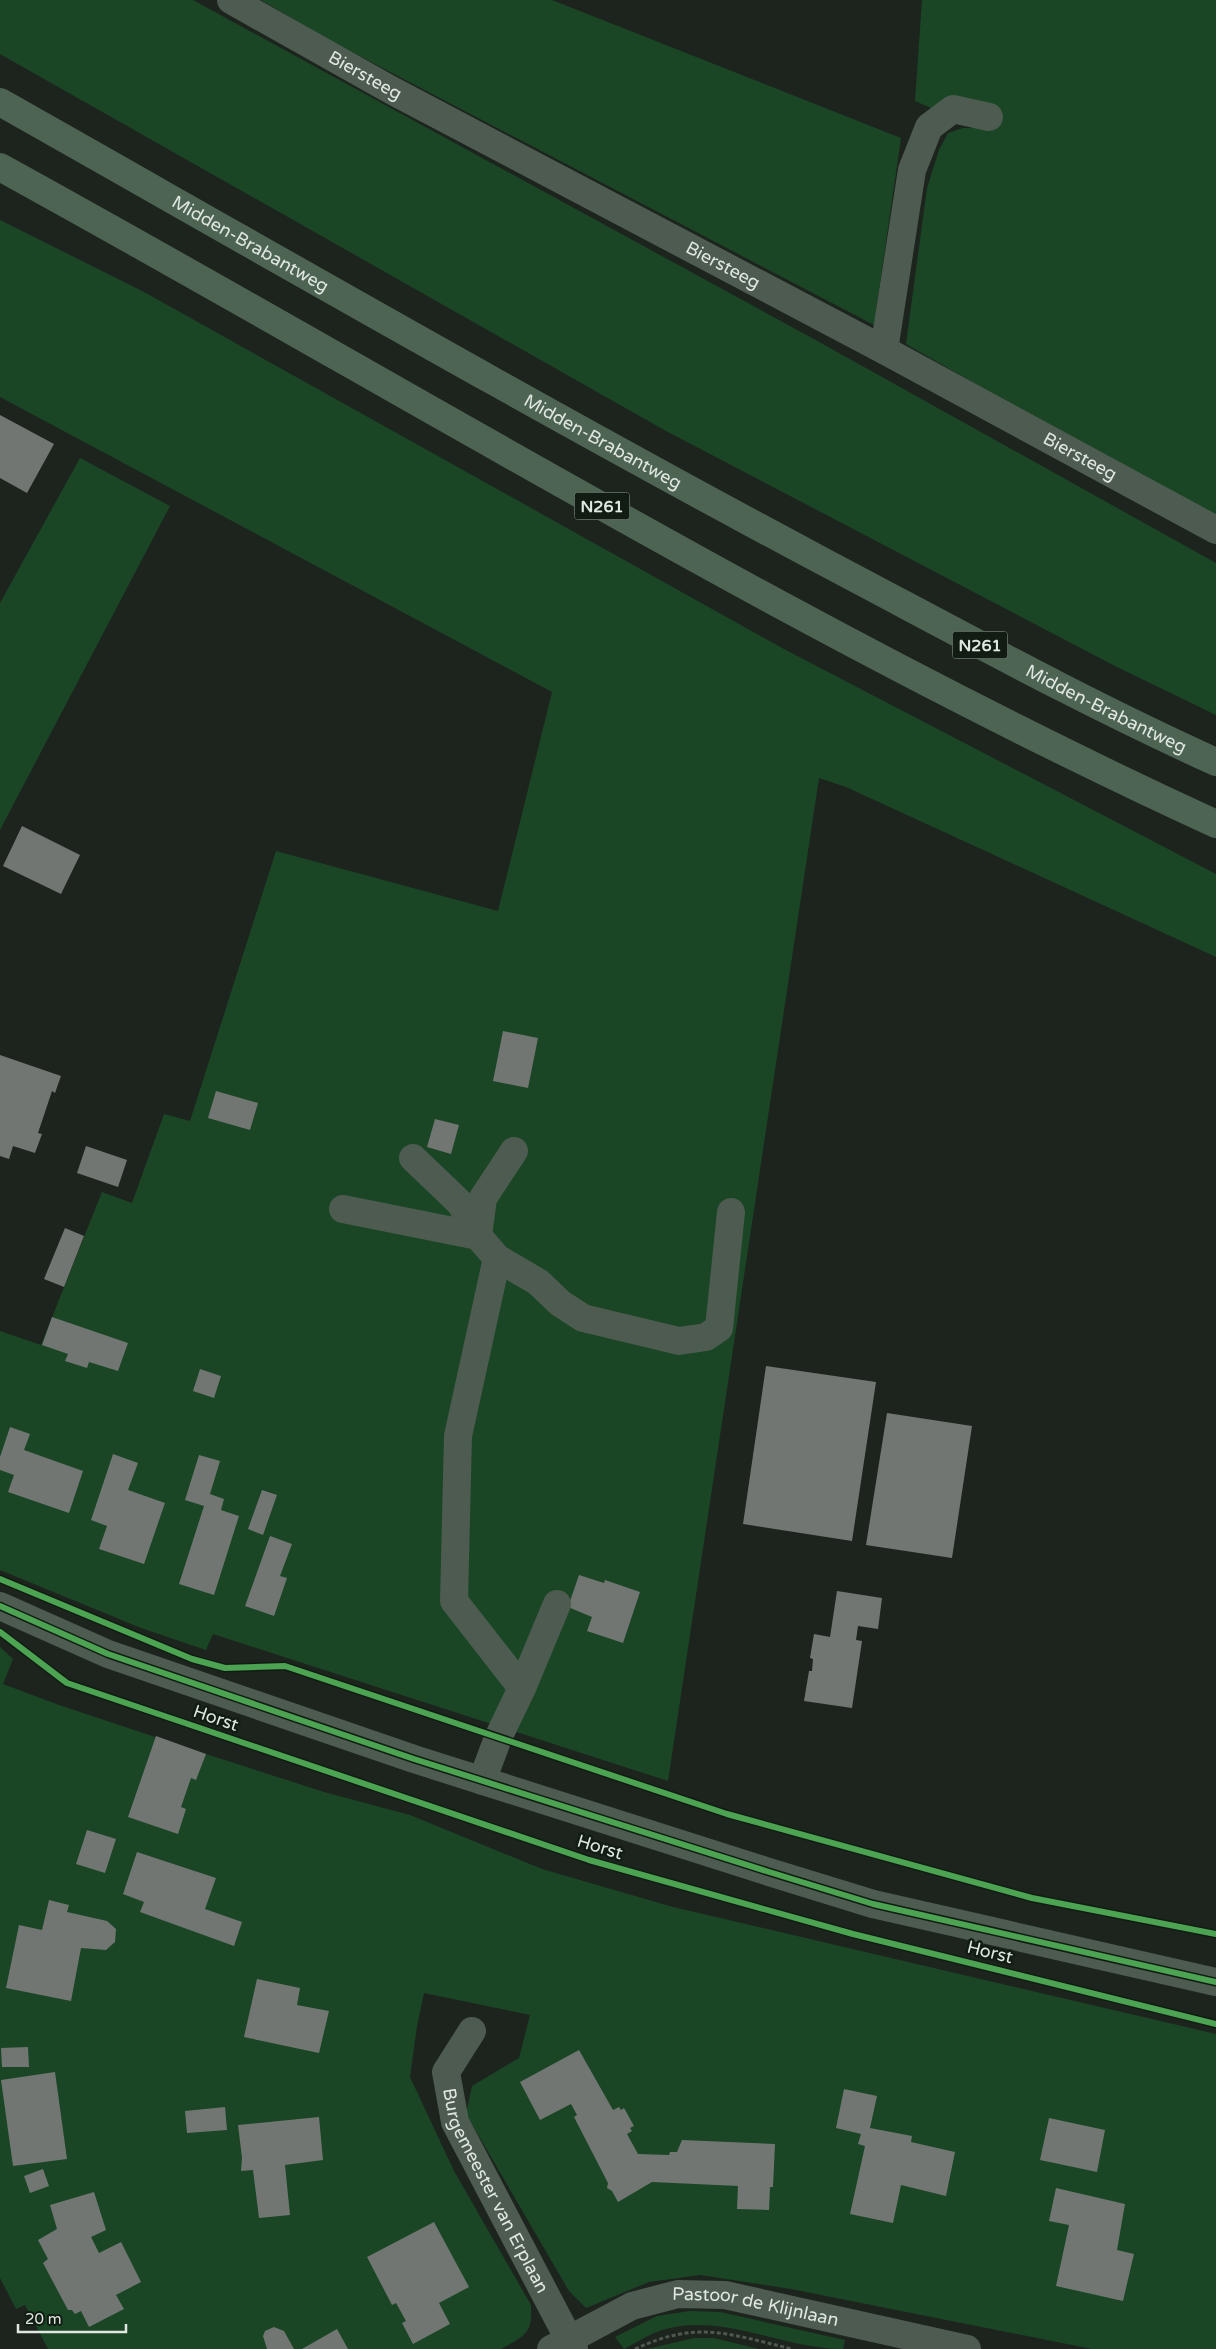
<svg xmlns="http://www.w3.org/2000/svg" width="1216" height="2349" font-family="'Varela Round',sans-serif">
  <style>
    .green { fill: #1a4626 }
    .building { fill: #717672 }
    .lines { fill: none; stroke-linecap: round; stroke-linejoin: round }
    .path { stroke: #4d584f; stroke-width: 3; stroke-dasharray: 4 2.5; stroke-linecap: butt }
    .minor { stroke: #4e5b50; stroke-width: 28 }
    .highway { stroke: #4d6453; stroke-width: 28 }
    .cycleway-casing { stroke: #111d13; stroke-width: 9 }
    .cycleway { stroke: #4ca352; stroke-width: 6 }
    .labels { text-anchor: middle; stroke-width: 5; stroke-linejoin: round; paint-order: stroke }
    .shield { fill: #111d13; stroke: #a1aaa2; stroke-width: 1 }
    .shield-label { font-size: 16px; font-weight: bold; fill: #dfe7e0 }
    .street-label { font-size: 18px; fill: #dfe7e0; stroke: #111d13 }
  </style>
  <rect width="100%" height="100%" fill="#1d241e"/>
  <path class="green" d="M0 0H193L821 343 1216 563V715L1115 666 666 431 0 54Z
    M261 0H552L901 138 874 325 329 40Z
    M922 0H1216V522L906 344 927 188 939 150 948 133 963 128H976L915 101Z
    M0 220 144 292 782 648 1216 874V957L846 787 819 778 668 1781 213 1634 206 1650 141 1628 0 1570V1331L41 1345 102 1192 132 1203 164 1114 190 1121 276 851 498 911 552 692 0 397Z
    M80 458 170 506 0 830V603Z
    M0 1647 13 1659 3 1684 59 1705 206 1754 324 1792 410 1815 542 1869 673 1907 1216 2034V2349H1092L791 2289 700 2275 649 2282 586 2308 569 2291 466 2114 472 2086 519 2058 530 2015 424 1993 417 2026 410 2077 454 2171 531 2305C533 2334 524 2336 501 2349H48L25 2305 16 2309 0 2278Z
    M690 2311 720 2312 845 2340 843 2349C783 2349 722 2312 662 2330 649 2334 636 2343 624 2349L615 2337 657 2316Z
    M694 2338H714L759 2349H647Z"/>
  <path class="building" d="M0 415 54 444 27 493 0 478Z
    M22 826 80 855 61 894 3 866Z
    M503 1031 538 1038 528 1088 493 1081Z
    M0 1055 61 1076 55 1093 52 1091 38 1133 42 1134 35 1153 13 1146 9 1159 0 1156Z
    M216 1091 258 1103 250 1130 208 1118Z
    M435 1119 459 1125 451 1154 427 1147Z
    M86 1146 127 1160 118 1187 77 1173Z
    M65 1228 84 1236 64 1287 44 1279Z
    M52 1317 128 1343 118 1371 89 1362 87 1368 65 1361 68 1354 42 1345Z
    M766 1366 876 1382 852 1541 743 1524Z
    M200 1369 221 1376 214 1398 193 1391Z
    M887 1413 972 1426 952 1558 866 1545Z
    M10 1427 30 1434 24 1450 83 1471 69 1513 8 1492 14 1475 0 1470V1457Z
    M113 1454 138 1463 128 1490 165 1503 144 1564 99 1549 107 1526 91 1520Z
    M199 1455 220 1461 210 1494 224 1499 221 1510 239 1516 214 1595 179 1584 204 1506 185 1500Z
    M262 1490 277 1495 263 1535 248 1529Z
    M270 1536 292 1544 280 1576 287 1578 274 1616 245 1606Z
    M579 1575 604 1583 605 1580 640 1592 623 1643 587 1631 592 1617 568 1607Z
    M837 1591 882 1598 878 1629 858 1626 856 1640 862 1641 852 1708 804 1701 809 1671H812L813 1659 810 1658 814 1634 830 1637Z
    M156 1736 206 1754 196 1780 191 1778 181 1807 186 1809 178 1834 128 1817Z
    M87 1830 116 1839 105 1873 76 1864Z
    M137 1852 216 1878 205 1909 242 1922 234 1946 140 1912 144 1902 123 1894Z
    M49 1900 69 1905 67 1912 107 1921 116 1929 115 1942 106 1950 81 1948 71 2001 6 1988 19 1925 42 1930Z
    M257 1979 300 1988 297 2005 329 2011 319 2053 244 2037Z
    M28 2047 29 2067H2L1 2048Z
    M579 2050 613 2110 619 2107 621 2110 624 2108 634 2126 630 2128 632 2131 627 2134 638 2154 669 2155 670 2152H677L682 2140 775 2144 773 2187H770L769 2210 737 2209 738 2186 652 2182 618 2202 612 2191 607 2188 608 2183 574 2117 577 2115 571 2104 540 2120 520 2082Z
    M55 2072 67 2159 13 2166 1 2080Z
    M844 2089 877 2096 870 2128 912 2136 911 2142 955 2152 946 2196 901 2185 893 2223 850 2214 865 2146 858 2144 861 2134 836 2128Z
    M225 2107 227 2130 187 2133 185 2111Z
    M319 2117 323 2160 285 2165 290 2215 259 2218 253 2170 241 2171 242 2158 238 2125Z
    M1049 2118 1105 2130 1097 2172 1040 2160Z
    M43 2169 49 2186 30 2193 24 2176Z
    M1056 2188 1125 2204 1117 2250 1134 2254 1123 2301 1056 2286 1069 2225 1049 2221Z
    M94 2192 106 2230 91 2237 99 2253 121 2242 141 2282 116 2295 124 2309 89 2327 81 2311 75 2314 72 2310H68L43 2263 48 2259 38 2240 57 2229 50 2205Z
    M434 2222 469 2287 439 2303 450 2324 413 2344 402 2323 406 2321 396 2303 392 2305 367 2257Z
    M274 2327 284 2331 294 2349H267L263 2336 265 2331Z
    M337 2329 348 2349H302Z"/>
  <g class="lines">
    <path class="path" d="M635 2349C697 2320 729 2334 792 2349"/>
    <g class="minor">
      <path id="s1" d="M231 0 391 90 884 350 1216 530"/>
      <path d="M884 350 912 170 929 127 953 109 989 117"/>
      <path d="M413 1158 461 1204 478 1236 483 1198 514 1151"/>
      <path d="M343 1209 478 1236 497 1258 458 1436 454 1601 522 1688 498 1738 482 1781"/>
      <path d="M497 1258 538 1282 560 1303 583 1318 679 1341 706 1337 719 1328 731 1212"/>
      <path d="M0 1606 108 1654 414 1759 766 1871 873 1904 1216 1982"/>
      <path d="M522 1688 557 1604"/>
      <path id="s2" d="M472 2031 446 2072 455 2122 574 2349"/>
      <path id="s3" d="M551 2349 632 2306 678 2294 725 2295 967 2349"/>
    </g>
    <g class="highway">
      <path id="s4" d="M0 102C274 257 548 415 826 563 955 631 1083 702 1216 762"/>
      <path d="M0 167C404 389 797 632 1216 824"/>
    </g>
    <g class="cycleway-casing">
      <path id="cycleway" d="M0 1579 192 1659 225 1668 285 1666 727 1814 1032 1898 1216 1934
        M0 1606 108 1654 414 1759 766 1871 873 1904 1216 1982
        M0 1632 67 1683 589 1860 853 1934 1216 2024"/>
    </g>
    <use href="#cycleway" class="cycleway"/>
  </g>
  <g class="labels">
    <g class="shield">
      <rect x="574.5" y="492.5" width="55" height="27" rx="4"/>
      <rect x="952.5" y="631.5" width="55" height="27" rx="4"/>
    </g>
    <g class="shield-label">
      <text x="602" y="512">N261</text>
      <text x="980" y="651">N261</text>
    </g>
    <g class="street-label">
      <text dy="6" stroke="none"><textPath href="#s1" startOffset="154">Biersteeg</textPath></text>
      <text dy="6" stroke="none"><textPath href="#s4" startOffset="288">Midden-Brabantweg</textPath></text>
      <text dy="6" stroke="none"><textPath href="#s1" startOffset="559">Biersteeg</textPath></text>
      <text dy="6" stroke="none"><textPath href="#s4" startOffset="692">Midden-Brabantweg</textPath></text>
      <text dy="6" stroke="none"><textPath href="#s1" startOffset="964">Biersteeg</textPath></text>
      <text dy="6" stroke="none"><textPath href="#s4" startOffset="1262">Midden-Brabantweg</textPath></text>
      <text transform="translate(216 1718) rotate(19)" y="6">Horst</text>
      <text transform="translate(600 1847) rotate(17)" y="6">Horst</text>
      <text transform="translate(990 1952) rotate(14)" y="6">Horst</text>
      <text dy="6" stroke="none"><textPath href="#s2" startOffset="178">Burgemeester van Erplaan</textPath></text>
      <text dy="6" stroke="none"><textPath href="#s3" startOffset="218">Pastoor de Klijnlaan</textPath></text>
    </g>
  </g>
  <path d="M18 2324v8h108v-8" fill="none" stroke="#dfe7e0" stroke-width="2.5"/>
  <text x="25" y="2324" font-size="15" fill="#dfe7e0" stroke="#111d13" stroke-width="4" paint-order="stroke">20 m</text>
</svg>
